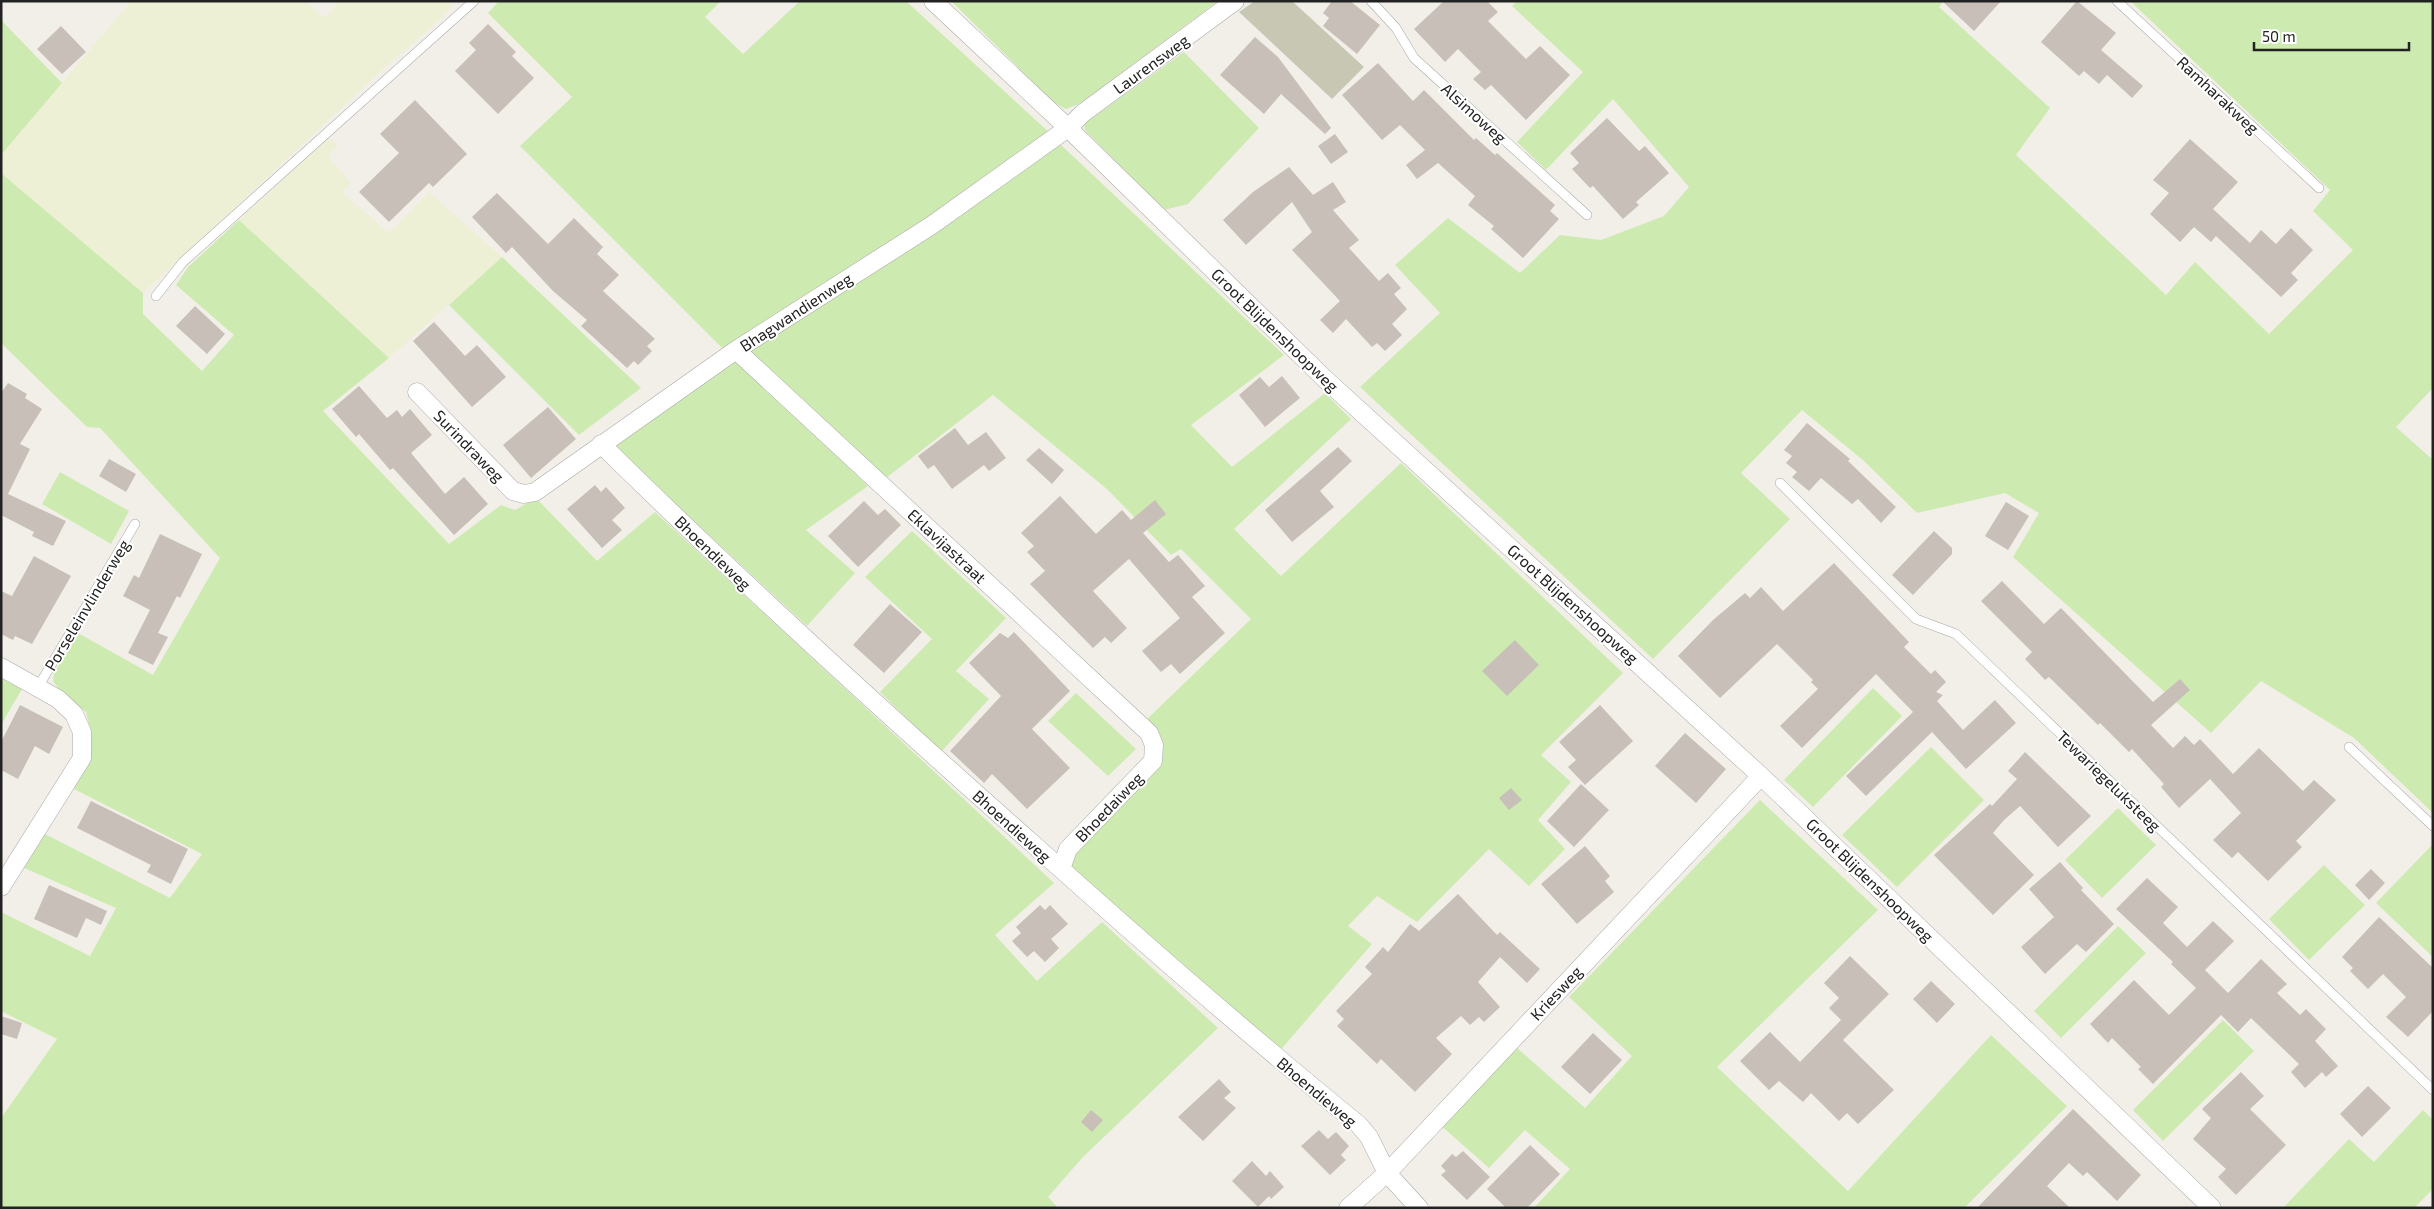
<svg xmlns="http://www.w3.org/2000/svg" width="2434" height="1209" font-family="'Exo 2',sans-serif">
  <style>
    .construction { fill: #c7c7b4 }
    .farmland { fill: #eef0d5 }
    .grass { fill: #cdebb0 }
    .building { fill: #c7bfb8 }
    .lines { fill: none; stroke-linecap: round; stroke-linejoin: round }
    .service-casing { stroke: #a9a9a9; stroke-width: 10 }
    .minor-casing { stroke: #a9a9a9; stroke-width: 19 }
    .service { stroke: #fff; stroke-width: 9 }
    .minor { stroke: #fff; stroke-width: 18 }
    .labels { text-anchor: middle; stroke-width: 4; stroke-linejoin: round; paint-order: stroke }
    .street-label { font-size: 16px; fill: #222; stroke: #fff }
  </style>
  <rect width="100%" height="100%" fill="#f2efe9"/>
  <path class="construction" d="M1255 1H1292L1364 67 1332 99 1239 12Z"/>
  <path class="farmland" d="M131 1H305L324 18 340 1H455L444 16 393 60 143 293 1 173V155Z
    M329 137 338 146 328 157 351 182 342 192 389 233 429 192 502 257 389 358 239 220Z"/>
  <path class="grass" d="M499 1H721L705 17 743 54 800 1H906L1051 134 928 219 723 349 520 146 572 97 488 13Z
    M951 1H1218L1081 103 1066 109 1053 102Z
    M1517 1H1944L1939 7 2050 108 2016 155 2166 295 2195 262 2269 334 2353 250 2313 211 2330 190 2130 1H2433V388L2396 427 2433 460V813L2354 738 2261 681 2211 733 2013 557 2039 513 2005 493 1917 513 1864 461 1802 410 1741 473 1790 519 1653 659 1360 387 1440 313 1395 265 1448 218 1520 273 1560 235 1601 240 1664 216 1689 187 1613 99 1546 170 1517 142 1583 72 1512 6Z
    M1 20 62 83 1 155Z
    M1184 52 1259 128 1188 204 1164 210 1085 130 1084 124Z
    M1060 144 1284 355 1191 425 1232 467 1325 393 1351 419 1234 529 1281 576 1401 463 1623 673 1541 755 1571 782 1538 820 1565 849 1529 886 1489 849 1417 922 1377 896 1348 926 1372 944 1277 1054 1064 869 1066 851 1160 759V737L1144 722 1251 619 1181 549 1171 555 1108 490 993 395 886 478 749 352Z
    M1 173 143 293V314L202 371 234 335 176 285 188 267 239 220 389 358 323 411 449 544 501 505 515 510 536 498 597 561 655 512 1054 883 995 935 1037 981 1102 922 1218 1028 1083 1157 1048 1197 1058 1208H1V1118L57 1039 1 1011V912L90 956 116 908 22 867 43 833 170 898 202 854 70 787 89 760 91 734 86 712 62 694 53 681 54 673 78 633 153 675 220 558 100 428 87 427 1 343Z
    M502 257 641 388 579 435 449 305Z
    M737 360 868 486 806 530 855 573 807 626 613 446Z
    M60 472 129 511 111 544 42 504Z
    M912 531 1006 618 956 671 989 699 941 752 880 692 932 639 865 577Z
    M1 678 22 689 1 725Z
    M1873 688 1902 716 1813 807 1784 780Z
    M1076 693 1136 749 1108 776 1048 721Z
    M1931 747 1984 800 1897 887 1842 835Z
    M1760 800 1878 910 1717 1067 1848 1191 1991 1035 2067 1106 1964 1208H1534L1570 1169 1525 1130 1489 1168 1438 1123 1515 1046 1585 1108 1632 1056 1569 997Z
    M2118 808 2156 845 2102 898 2065 860Z
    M2433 844V957L2376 903Z
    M2324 865 2365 905 2309 960 2269 919Z
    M2118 926 2146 953 2061 1038 2034 1011Z
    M2223 1020 2254 1051 2163 1141 2133 1110Z
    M2423 1110 2433 1120V1189L2414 1208H2283L2349 1139 2374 1162Z"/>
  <path class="building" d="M1332 1H1350L1380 25 1357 54 1323 26 1329 18 1323 13Z
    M1444 1H1487L1498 12 1488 21 1526 59 1540 46 1570 75 1526 120 1491 85 1485 90 1473 79 1481 72 1458 49 1445 62 1414 29Z
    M1942 1H2001L1974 31Z
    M2077 1 2116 33 2101 50 2143 86 2132 98 2107 75 2099 84 2084 71 2079 76 2041 42Z
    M488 24 516 52 512 56 534 78 498 114 455 71 476 50 469 43Z
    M61 26 86 52 62 74 37 49Z
    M1255 37 1278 57 1331 128 1325 134 1281 94 1264 114 1220 75Z
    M1378 63 1413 101 1424 90 1474 140 1476 138 1495 155 1497 153 1555 205 1550 211 1559 219 1523 258 1491 229 1494 226 1468 205 1475 196 1438 163 1417 179 1406 165 1425 150 1400 125 1382 140 1342 95Z
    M415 100 467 154 433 187 429 183 389 222 359 192 399 153 380 134Z
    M1607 118 1639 151 1645 146 1669 173 1636 202 1639 205 1623 219 1593 186 1590 188 1572 169 1579 163 1570 153Z
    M1335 134 1348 152 1331 164 1318 146Z
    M2190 139 2238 182 2213 209 2250 243 2261 230 2276 244 2291 228 2313 250 2291 273 2298 280 2281 297 2216 236 2211 242 2194 227 2180 242 2150 214 2169 193 2153 180Z
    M1289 167 1313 195 1333 182 1346 202 1333 210 1359 240 1349 248 1379 281 1388 273 1401 288 1394 294 1407 309 1392 324 1402 335 1385 351 1377 343 1372 347 1346 319 1333 333 1320 320 1340 301 1292 250 1312 232 1292 202 1246 245 1223 220 1253 192Z
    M497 193 548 244 574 218 603 247 597 254 619 275 603 291 655 339 647 346 652 351 638 365 634 361 627 368 581 326 587 320 553 291 512 247 506 253 472 217Z
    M195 306 225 334 207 354 176 326Z
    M434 322 465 356 477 345 506 377 472 407 413 341Z
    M1282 376 1300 398 1265 427 1239 395 1260 377 1269 387Z
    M8 383 27 394 25 398 42 409 20 444 30 449 8 494 66 521 53 546 32 536 34 532 1 515V393Z
    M359 386 387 418 397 410 402 417 410 409 432 435 411 453 445 494 464 477 488 504 454 535 393 468 390 470 359 434 356 437 332 409Z
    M548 407 576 439 531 478 503 445Z
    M1807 423 1850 459 1848 461 1896 507 1881 523 1858 499 1852 504 1821 478 1809 491 1792 477 1797 472 1786 463 1792 456 1784 450Z
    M955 428 968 445 986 432 1006 458 989 471 984 465 952 489 934 465 928 469 918 456Z
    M1338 447 1352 461 1320 491 1334 507 1292 542 1265 510Z
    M1039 448 1064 470 1052 484 1026 460Z
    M109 459 136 474 126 492 99 476Z
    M595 485 601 492 606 487 625 508 612 520 622 530 602 548 567 509Z
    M1060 496 1096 534 1122 510 1131 520 1155 500 1166 514 1143 533 1169 562 1178 555 1205 586 1192 597 1225 633 1180 674 1171 664 1161 672 1142 651 1180 618 1129 559 1093 591 1127 628 1111 643 1105 637 1093 648 1030 584 1045 571 1027 552 1034 546 1021 533Z
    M864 501 878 515 885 509 901 525 858 567 828 536Z
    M2006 502 2029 516 2008 550 1985 536Z
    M1934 531 1952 548V554L1913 595 1892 575Z
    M160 534 202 554 180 598 177 596 158 633 168 637 153 665 128 653 150 610 123 596 134 575 139 578Z
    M34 556 71 576 32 644 15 636 13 640 1 634V591L12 596Z
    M1834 563 1909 642 1904 647 1931 674 1935 670 1946 682 1936 692 1943 695 1937 701 1963 730 1995 700 2016 723 1966 769 1932 732 1866 796 1846 776 1913 712 1876 674 1802 748 1780 726 1818 689 1811 682 1813 680 1777 644 1720 698 1678 656 1713 620 1745 593 1750 598 1761 587 1783 611Z
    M2002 581 2044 624 2061 608 2153 702 2180 679 2190 690 2151 725 2173 748 2185 736 2194 745 2200 739 2233 774 2259 748 2303 791 2314 780 2336 800 2296 841 2302 847 2268 881 2238 852 2232 858 2213 840 2241 813 2210 779 2179 808 2161 787 2164 784 2132 749 2129 752 2100 723 2098 725 2049 677 2045 680 2025 659 2032 652 1981 601Z
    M890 604 922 632 884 673 853 645Z
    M1014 632 1070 691 1032 729 1070 768 1027 809 992 774 984 783 950 751 1001 696 969 663 1000 633 1008 638Z
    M1515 640 1539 665 1507 696 1482 671Z
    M20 705 63 727 49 754 35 746 18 779 1 770V742Z
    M1600 705 1633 741 1585 785 1568 767 1576 760 1559 742Z
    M1685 733 1726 769 1696 803 1655 766Z
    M2025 752 2091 816 2058 847 2020 806 2004 820 1993 833 2034 875 1993 915 1934 855 1990 804 1992 806 2017 779 2008 771Z
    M1581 784 1609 810 1574 847 1547 821Z
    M1511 788 1522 800 1509 810 1499 798Z
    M91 801 188 849 171 884 147 872 151 865 77 828Z
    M1585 846 1610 876 1605 881 1614 892 1577 924 1541 884Z
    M2060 862 2083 888 2081 890 2114 924 2086 952 2077 944 2045 974 2021 947 2054 917 2029 889Z
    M2371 869 2385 883 2369 900 2355 885Z
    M2147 878 2178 907 2163 923 2187 947 2213 921 2234 941 2205 970 2228 993 2261 959 2287 984 2277 993 2300 1015 2306 1009 2326 1029 2315 1041 2338 1066 2326 1077 2322 1072 2305 1088 2291 1072 2299 1064 2251 1018 2238 1032 2221 1015 2153 1084 2138 1069 2141 1067 2112 1038 2108 1043 2090 1024 2134 980 2169 1015 2196 988 2171 964 2173 962 2116 909Z
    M49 885 107 911 101 925 86 918 77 938 34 919Z
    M1458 894 1497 935 1500 932 1540 969 1527 983 1500 957 1478 982 1500 1007 1484 1022 1479 1017 1470 1025 1461 1016 1436 1038 1452 1054 1415 1092 1381 1059 1377 1064 1337 1026 1344 1019 1336 1011 1372 974 1365 967 1383 947 1388 952 1410 924 1419 931Z
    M1040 905 1045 910 1050 905 1068 924 1051 939 1059 948 1045 962 1034 951 1027 957 1012 941 1021 933 1016 927Z
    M2379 917 2433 968V1011L2408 1037 2386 1017 2406 997 2383 974 2368 989 2350 971 2353 968 2342 957Z
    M1850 956 1889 994 1843 1040 1894 1090 1858 1124 1847 1113 1839 1121 1811 1093 1803 1102 1779 1081 1769 1090 1740 1061 1770 1032 1800 1062 1841 1020 1829 1008 1839 998 1824 983Z
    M1931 981 1955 1004 1937 1023 1913 999Z
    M1 1016 22 1023 17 1039 1 1034Z
    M1593 1033 1622 1060 1590 1094 1561 1067Z
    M2241 1072 2264 1096 2250 1109 2286 1145 2236 1195 2218 1177 2226 1169 2193 1139 2211 1118 2202 1109Z
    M1219 1079 1231 1092 1224 1098 1236 1108 1203 1141 1178 1117Z
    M2368 1086 2391 1108 2362 1137 2340 1114Z
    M2073 1109 2141 1175 2117 1201 2087 1172 2083 1176 2069 1163 2047 1186 2070 1208H1977Z
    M1091 1110 1103 1120 1092 1132 1081 1122Z
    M1319 1130 1328 1139 1336 1132 1349 1146 1341 1155 1346 1160 1330 1175 1301 1146Z
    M1530 1145 1560 1174 1527 1208H1506L1487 1189Z
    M1463 1151 1490 1177 1467 1200 1441 1175 1446 1171 1441 1166 1452 1154 1456 1157Z
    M1252 1161 1266 1176 1270 1171 1284 1187 1271 1199 1269 1196 1258 1207 1232 1181Z"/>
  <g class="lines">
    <g class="service-casing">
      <path id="service" d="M1371 1 1396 28 1414 58 1587 215
        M2117 1 2319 188
        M156 296 183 262 474 1
        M1780 483 1916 619 1956 634 2433 1090
        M38 687 135 524
        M2349 747 2433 826"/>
    </g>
    <g class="minor-casing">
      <path id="minor" d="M933 1 1068 128 1325 379 1761 776 2212 1208
        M736 350 1149 733 1154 745 1153 761 1068 849 1061 869
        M417 392 513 491 524 494 535 492 736 350 932 225 1068 128 1083 113 1235 1
        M601 444C741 582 886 714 1033 844 1140 940 1247 1034 1359 1125L1369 1137 1387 1173 1419 1208
        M1 667 58 699 74 714 82 732V758L1 887
        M1348 1208 1387 1173 1761 776"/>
    </g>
    <use href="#service" class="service"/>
    <use href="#minor" class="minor"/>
  </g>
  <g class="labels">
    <g class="street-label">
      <text transform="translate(1151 64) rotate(-36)" y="6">Laurensweg</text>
      <text transform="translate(2218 95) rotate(43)" y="6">Ramharakweg</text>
      <text transform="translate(1474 113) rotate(42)" y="6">Alsimoweg</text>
      <text transform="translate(796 312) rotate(-33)" y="6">Bhagwandienweg</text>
      <text transform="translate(1275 330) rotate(44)" y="6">Groot Blijdenshoopweg</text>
      <text transform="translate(469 446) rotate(46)" y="6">Surindraweg</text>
      <text transform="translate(947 546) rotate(43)" y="6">Eklavijastraat</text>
      <text transform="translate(713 553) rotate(44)" y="6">Bhoendieweg</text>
      <text transform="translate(1573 604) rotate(42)" y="6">Groot Blijdenshoopweg</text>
      <text transform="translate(87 605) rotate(-59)" y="6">Porseleinvlinderweg</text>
      <text transform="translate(2109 781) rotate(44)" y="6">Tewariegeluksteeg</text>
      <text transform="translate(1109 807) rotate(-46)" y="6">Bhoedaiweg</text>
      <text transform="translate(1012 826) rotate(42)" y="6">Bhoendieweg</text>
      <text transform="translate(1870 880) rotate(44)" y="6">Groot Blijdenshoopweg</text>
      <text transform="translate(1556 993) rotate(-47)" y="6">Kriesweg</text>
      <text transform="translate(1317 1092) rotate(40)" y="6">Bhoendieweg</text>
    </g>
  </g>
  <rect width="2434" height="1209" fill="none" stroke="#222222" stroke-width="5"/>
  <path d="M2254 42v8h155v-8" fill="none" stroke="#222222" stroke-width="2.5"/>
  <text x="2262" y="42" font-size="15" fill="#222222" stroke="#ffffff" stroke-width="4" paint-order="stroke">50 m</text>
</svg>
